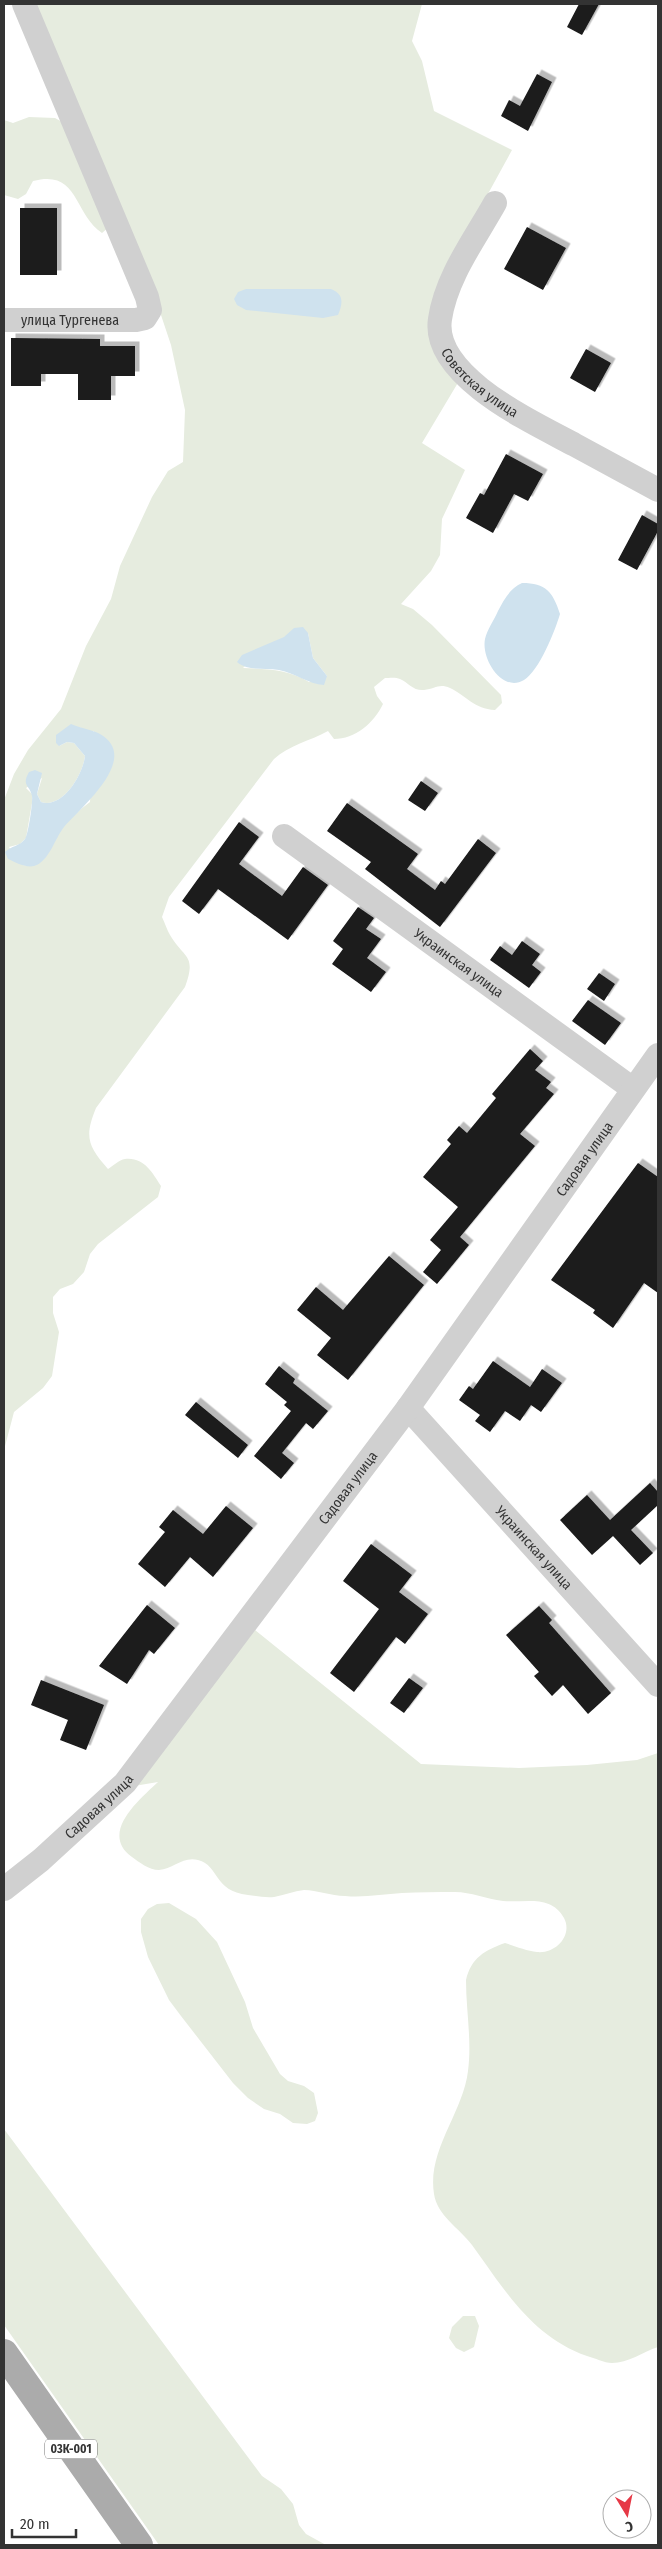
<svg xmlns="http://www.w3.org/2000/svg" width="662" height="2549" font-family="'Fira Sans Condensed',sans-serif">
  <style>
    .green { fill: #e6ecdf; fill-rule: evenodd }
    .water { fill: #cfe2ee }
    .building { fill: #1a1a1a; filter: url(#shadow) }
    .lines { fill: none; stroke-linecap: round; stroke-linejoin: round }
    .minor { stroke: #d0d0d0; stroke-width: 24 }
    .primary { stroke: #ababab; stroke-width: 28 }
    .labels { text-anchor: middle; stroke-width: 5; stroke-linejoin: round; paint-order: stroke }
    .shield { fill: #fff; stroke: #707070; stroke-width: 1 }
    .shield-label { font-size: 12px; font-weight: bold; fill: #333 }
    .street-label { font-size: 14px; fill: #333; stroke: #fff }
  </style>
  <defs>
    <filter id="shadow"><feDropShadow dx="4.5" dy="-4.5" stdDeviation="0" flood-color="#0004"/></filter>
  </defs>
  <rect width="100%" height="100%" fill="#fff"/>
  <path class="green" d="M32 4H422L412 41 422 61 434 111 512 150 450 263 441 285 459 381 422 443 465 470 442 519 440 555 431 571 401 604 413 609 432 625 501 695 502 703 495 710C474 709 467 696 450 688 439 683 435 689 424 690 413 691 409 683 400 679 396 677 389 678 385 678L374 687 377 696 383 704C374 723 355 739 334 739L328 731C310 741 289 745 274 759L169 897 162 917C165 923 167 930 170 935 184 959 197 954 185 987L96 1108C84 1137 88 1146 108 1169 113 1166 119 1160 125 1159 144 1157 152 1172 161 1186L158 1197 98 1244 90 1254 84 1272 73 1284 60 1289 53 1297V1313L59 1332 52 1376 43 1388 14 1412 4 1450V800L14 774 28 750 61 709 86 646 111 599 120 566 152 497 168 471 183 462 185 410 171 345 158 306ZM308 633 313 658 327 676 309 682C288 669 267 669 243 668 267 645 275 639 308 633ZM79 727 87 731H94L90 802C78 811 66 821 58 834 48 851 47 867 23 865L9 847 20 844 26 838 32 803V794L26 788 42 778 37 794 41 802C63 809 83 774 85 756L74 743 67 742 59 746Z
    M29 117 55 118 64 123 109 227 102 233C73 213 79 169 33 181L26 194 18 199 4 195V120L13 123Z
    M255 1630 421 1764 519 1768 587 1765 637 1760 658 1753V2347C643 2352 628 2363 612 2363 604 2363 595 2358 587 2356 532 2337 504 2289 472 2245 459 2228 437 2215 434 2194 427 2150 463 2113 468 2071 472 2041 466 2010 466 1980 471 1958 485 1950 505 1943 515 1946 527 1951 537 1952 556 1954 573 1935 564 1918 551 1894 525 1903 503 1901 486 1899 471 1892 455 1892 437 1892 419 1892 402 1893 383 1894 364 1898 345 1896 331 1896 317 1890 304 1890 294 1891 284 1895 274 1897 266 1898 256 1896 248 1895 213 1891 220 1866 198 1860 183 1856 173 1869 159 1870 149 1870 139 1862 132 1857 99 1833 139 1800 158 1782L134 1786Z
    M169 1903 196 1919 217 1942 245 2002 253 2028 280 2074 288 2081 304 2086 314 2093 318 2113 315 2121 307 2124 293 2123 280 2114 264 2109 248 2098 233 2083 181 2016 169 2000 148 1957 141 1932V1919L148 1909 157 1904Z
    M4 2129 262 2476 281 2489 293 2504 299 2525 306 2534 326 2545H159L4 2325Z
    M463 2316H475L479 2326 474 2347 464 2352 456 2348 449 2338 452 2327Z"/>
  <path class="water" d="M246 289H331C344 294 343 303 338 315L323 318 246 310 237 305 234 299 238 292Z
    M522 583C546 583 553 592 560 614 555 631 539 671 524 680 502 693 481 659 485 639 487 630 494 620 498 611 504 600 509 589 522 583Z
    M303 627 308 633 313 658 327 676 324 685C308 684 295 673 279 670 264 667 249 672 237 662L242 655 284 637 294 628Z
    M71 724C78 727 95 731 100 734 142 758 80 808 64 827 55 838 49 862 34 866 25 868 15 862 8 859L5 852C11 846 20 846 25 839 28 835 33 803 32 796 30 785 21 786 29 772L35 770 42 773 37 794 41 802C63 809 83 774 85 756L74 743 67 742 59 746 56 743V735Z"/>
  <path class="building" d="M579 4H599L582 35 567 27Z
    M537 74 552 82 528 131 501 116 509 100 520 106Z
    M20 208H57V275H20Z
    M527 227 566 248 543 290 504 269Z
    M11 338 100 339V346H135V376H111V400H78V374H41V386H11Z
    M586 349 611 363 595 392 570 378Z
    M506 454 543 474 528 501 514 494 493 533 466 518 480 493 484 495Z
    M642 515 658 524V531L637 570 618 560Z
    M421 781 438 793 425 811 408 800Z
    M347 803 418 854 407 869 435 890 441 881 445 884 478 839 496 853 440 927 365 869 371 862 327 831Z
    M239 822 259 837 239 864 282 896 303 867 328 885 288 940 218 889 199 914 182 901Z
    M358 907 374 918 366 929 381 939 367 958 386 972 371 992 332 964 343 949 333 941Z
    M522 941 540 954 532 965 541 972 529 988 490 960 500 946 512 955Z
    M599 973 615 984 604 1001 587 989Z
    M588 1000 621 1023 605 1045 572 1021Z
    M530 1049 543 1061 535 1070 551 1082 546 1088 554 1094 520 1134 535 1146 460 1237 469 1245 437 1284 423 1272 441 1250 430 1240 458 1207 423 1177 451 1144 447 1140 459 1126 467 1133 496 1098 492 1094Z
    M638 1163 658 1177V1293L644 1283 613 1328 593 1313 595 1310 551 1280Z
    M389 1256 424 1285 348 1380 317 1355 331 1338 297 1310 316 1287 343 1310Z
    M493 1361 530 1387 542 1369 562 1383 541 1412 531 1405 520 1421 505 1411 490 1432 475 1421 480 1415 459 1400 469 1386 473 1389Z
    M279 1366 295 1379 293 1383 328 1411 313 1429 306 1423 282 1453 294 1463 281 1479 254 1456 291 1411 284 1405 287 1402 265 1384Z
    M196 1402 248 1445 238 1458 185 1415Z
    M650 1483 658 1492V1505L631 1530 653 1553 640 1565 613 1536 592 1555 560 1520 587 1495 610 1520Z
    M226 1506 253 1528 213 1577 190 1557 165 1587 138 1564 165 1532 159 1527 173 1510 203 1534Z
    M371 1544 412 1575 399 1592 428 1614 405 1644 396 1637 354 1692 330 1673 379 1609 343 1581Z
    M147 1605 175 1628 154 1654 149 1650 127 1684 99 1666Z
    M539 1606 552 1620 549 1623 611 1693 588 1714 563 1685 552 1696 534 1676 539 1672 506 1635Z
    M409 1678 423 1688 404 1713 390 1703Z
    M41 1680 104 1705 86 1750 60 1740 68 1720 31 1705Z"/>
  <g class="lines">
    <g class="minor">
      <path id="s1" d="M495 203C475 239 446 277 440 319 431 376 534 423 575 445 603 460 630 475 658 490"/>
      <path id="s2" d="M4 320H136L145 318 150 310 147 297 24 4"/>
      <path id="s3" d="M284 836 633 1089"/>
      <path id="s4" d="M408 1408 658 1685"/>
      <path id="s5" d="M4 1889 41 1860 125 1783 408 1408 658 1055"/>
    </g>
    <path class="primary" d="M4 2353 139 2545"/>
  </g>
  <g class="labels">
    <rect class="shield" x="45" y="2439.5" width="52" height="19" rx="4"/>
    <g class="shield-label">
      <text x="71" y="2453">03К-001</text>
    </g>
    <g class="street-label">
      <text dy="5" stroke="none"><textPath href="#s2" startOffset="66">улица Тургенева</textPath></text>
      <text dy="5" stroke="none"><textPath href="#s1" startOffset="209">Советская улица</textPath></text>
      <text dy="5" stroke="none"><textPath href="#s3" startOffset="216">Украинская улица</textPath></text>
      <text dy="5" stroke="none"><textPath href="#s5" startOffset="936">Садовая улица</textPath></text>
      <text dy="5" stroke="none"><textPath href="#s5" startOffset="531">Садовая улица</textPath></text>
      <text dy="5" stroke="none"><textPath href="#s4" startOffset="188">Украинская улица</textPath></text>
      <text dy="5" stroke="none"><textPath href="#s5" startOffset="126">Садовая улица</textPath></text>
    </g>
  </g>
  <rect width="662" height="2549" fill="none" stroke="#333333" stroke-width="10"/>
  <g transform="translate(627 2514) rotate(170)"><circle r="24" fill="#ffffff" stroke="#adadad"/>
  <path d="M0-4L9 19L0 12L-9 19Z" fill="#e63946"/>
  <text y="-8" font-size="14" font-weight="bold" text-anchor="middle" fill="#333333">С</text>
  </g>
  <path d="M12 2529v8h64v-8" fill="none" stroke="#333333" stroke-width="2.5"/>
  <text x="20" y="2529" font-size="15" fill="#333333" stroke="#ffffff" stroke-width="4" paint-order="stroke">20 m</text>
</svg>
